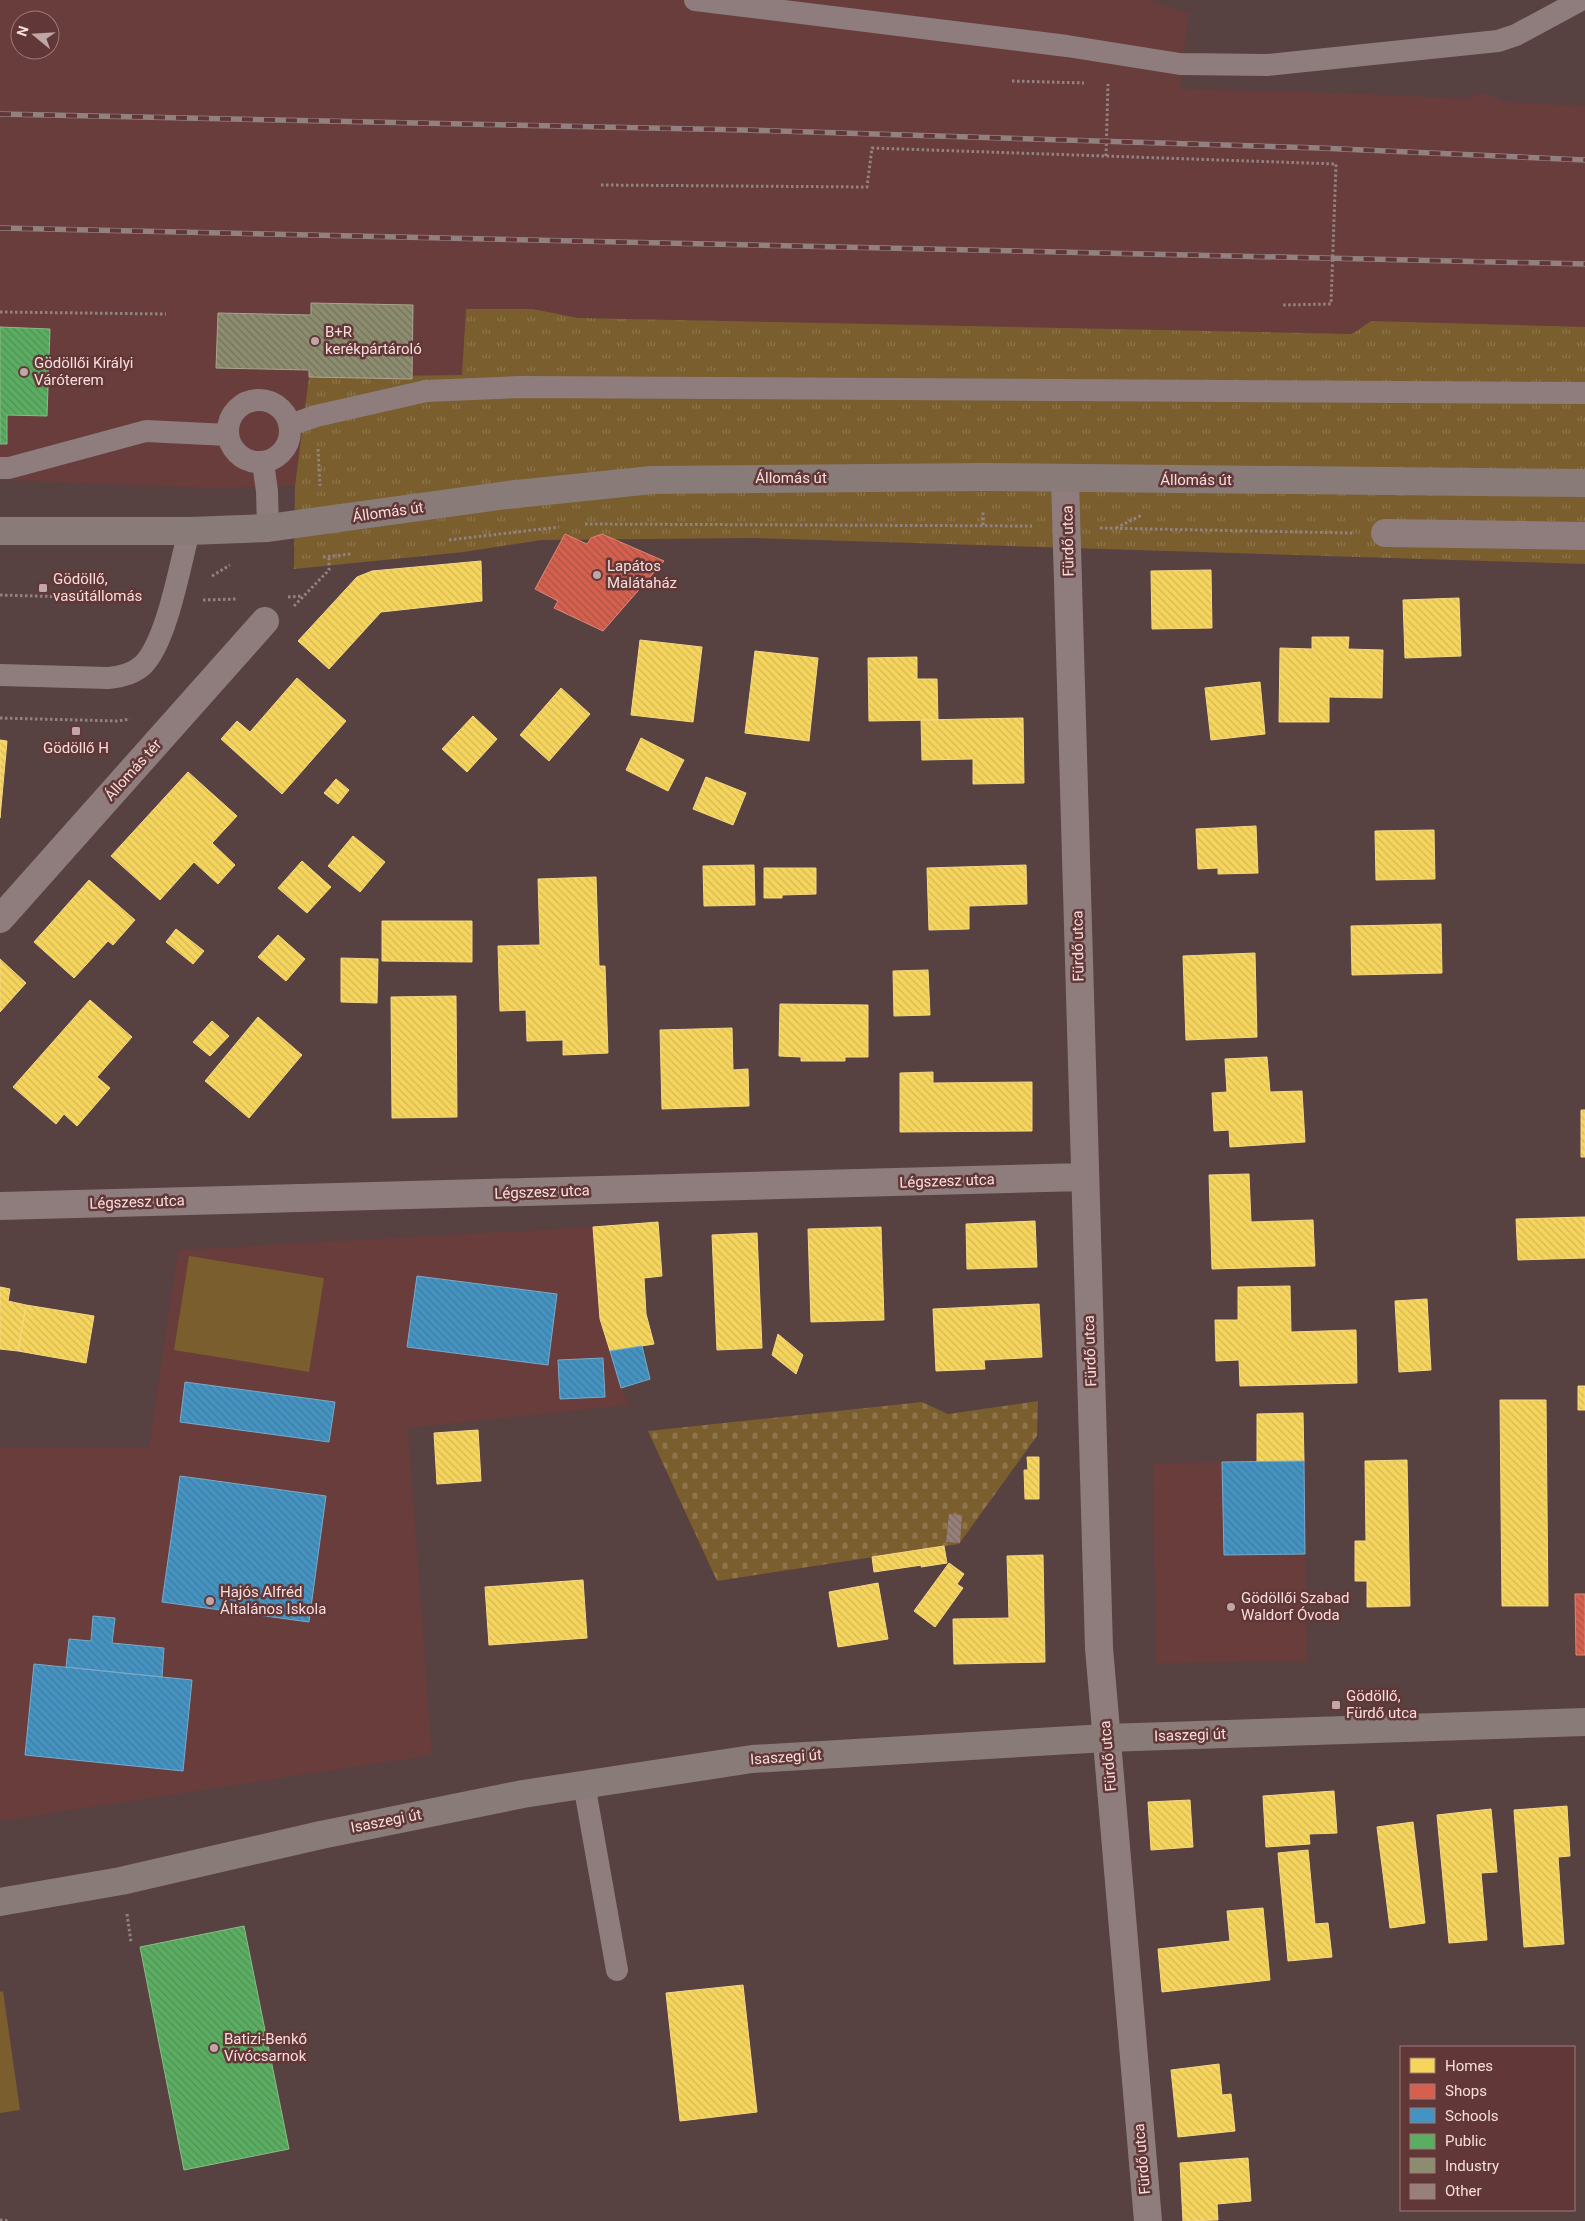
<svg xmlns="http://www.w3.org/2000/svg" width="1585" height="2221" font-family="Roboto,sans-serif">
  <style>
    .built { fill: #693d3b; fill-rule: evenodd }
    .grass { fill: url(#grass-tufts) }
    .cemetery { fill: url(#cemetery-stones) }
    .green { fill: #7a5e2e }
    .homes { fill: url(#homes-back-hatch); stroke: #f7d782 }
    .shops { fill: url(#shops-back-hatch); stroke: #e08678 }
    .schools { fill: url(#schools-back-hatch); stroke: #79a9ca }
    .public { fill: url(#public-back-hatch); stroke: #89bc86 }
    .industry { fill: url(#industry-back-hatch); stroke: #aca48f }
    .building { fill: url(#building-back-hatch) }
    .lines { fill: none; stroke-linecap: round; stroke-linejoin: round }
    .path { stroke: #928281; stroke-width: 3; stroke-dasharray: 2.5 2.5; stroke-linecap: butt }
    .lane { stroke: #8e7d7c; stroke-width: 22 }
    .street { stroke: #8e7d7c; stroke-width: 28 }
    .secondary { stroke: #897b78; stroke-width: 28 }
    .rail-casing { stroke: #928181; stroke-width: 5.5 }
    .rail { stroke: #613837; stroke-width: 4; stroke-dasharray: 11; stroke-linecap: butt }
    .poi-dot { fill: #c0a6a6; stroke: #613837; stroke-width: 2 }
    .labels { text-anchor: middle; stroke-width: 5; stroke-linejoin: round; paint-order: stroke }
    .poi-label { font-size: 15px; fill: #f8dddc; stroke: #613837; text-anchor: start }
    .street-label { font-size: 15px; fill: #f8dddc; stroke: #613837 }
  </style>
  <defs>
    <pattern id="grass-tufts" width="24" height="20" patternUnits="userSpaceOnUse" patternTransform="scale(1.25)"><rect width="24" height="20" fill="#7a5e2e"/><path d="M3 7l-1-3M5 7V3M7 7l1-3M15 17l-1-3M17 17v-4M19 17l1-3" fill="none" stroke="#8e754c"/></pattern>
    <pattern id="cemetery-stones" width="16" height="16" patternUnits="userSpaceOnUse" patternTransform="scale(1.25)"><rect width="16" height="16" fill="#7a5e2e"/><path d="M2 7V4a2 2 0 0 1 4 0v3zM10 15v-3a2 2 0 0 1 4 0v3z" fill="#8e754c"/></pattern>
    <pattern id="homes-back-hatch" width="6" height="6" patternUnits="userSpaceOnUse" patternTransform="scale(1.25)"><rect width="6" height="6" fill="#f6d55c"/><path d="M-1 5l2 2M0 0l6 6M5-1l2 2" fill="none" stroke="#d4b857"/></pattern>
    <pattern id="shops-back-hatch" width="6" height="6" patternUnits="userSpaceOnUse" patternTransform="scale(1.25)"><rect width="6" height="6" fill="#d6604d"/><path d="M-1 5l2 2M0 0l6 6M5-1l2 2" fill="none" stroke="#a55649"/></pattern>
    <pattern id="schools-back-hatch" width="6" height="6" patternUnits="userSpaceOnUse" patternTransform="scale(1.25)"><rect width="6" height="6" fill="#4393c3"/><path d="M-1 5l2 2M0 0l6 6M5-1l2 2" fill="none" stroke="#457b9c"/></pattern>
    <pattern id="public-back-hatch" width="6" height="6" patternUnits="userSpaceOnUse" patternTransform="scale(1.25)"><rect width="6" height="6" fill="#5aae61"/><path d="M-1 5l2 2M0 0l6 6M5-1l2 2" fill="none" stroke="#558e58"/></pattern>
    <pattern id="industry-back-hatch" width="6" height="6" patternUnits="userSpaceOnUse" patternTransform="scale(1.25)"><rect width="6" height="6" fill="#8c8c6e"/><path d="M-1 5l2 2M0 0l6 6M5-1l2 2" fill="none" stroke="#75725f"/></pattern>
    <pattern id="building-back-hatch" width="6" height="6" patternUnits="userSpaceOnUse" patternTransform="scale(1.25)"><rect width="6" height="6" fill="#987f79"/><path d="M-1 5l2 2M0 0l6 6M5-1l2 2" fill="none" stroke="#7d6a66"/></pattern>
  </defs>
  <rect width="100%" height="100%" fill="#574141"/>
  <path class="built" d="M0 0H1147L1189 14 1180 89 1370 94 1467 99 1476 94 1489 93 1503 102 1585 106V327L1371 321 1352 334 578 318 533 309H466L463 375 309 377 295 486 216 488 0 480ZM20 20H50V50H20Z
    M593 1227 600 1319 621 1388 629 1405 408 1428 432 1755 0 1821V1447H149L178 1250Z
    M1304 1461 1307 1661 1156 1663 1153 1463Z"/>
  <path class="grass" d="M466 309H533L578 318 1352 334 1371 321 1585 327V564L754 538 541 540 464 552 294 569 295 486 309 377 462 375Z"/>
  <path class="cemetery" d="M1038 1401 1037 1436 959 1544 717 1581 648 1431 922 1402 948 1414Z"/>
  <path class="green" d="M189 1256 324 1278 309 1372 174 1350Z
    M3 1991 20 2110 0 2113V1992Z"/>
  <path class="homes" d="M481 561 482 601 381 612 329 669 298 641 357 577 372 571Z
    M1211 570 1212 628 1152 629 1151 571Z
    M1459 598 1461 656 1405 658 1403 600Z
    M1312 637H1349L1348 649 1383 650 1382 698 1329 697V722H1279L1280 648 1312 649Z
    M640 640 702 647 693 722 631 715Z
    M755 651 818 658 809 741 745 733Z
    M917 657V679H937L938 720 869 721 868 658Z
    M297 678 346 721 282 794 221 739 237 721 250 732Z
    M1260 682 1265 734 1211 740 1205 688Z
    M561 688 590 714 549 761 520 735Z
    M473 716 497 739 467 772 442 749Z
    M1023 718 1024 783 973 784V759L922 760 921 720Z
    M641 738 684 760 668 791 626 770Z
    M0 740 7 741 0 818Z
    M188 772 237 816 212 843 235 865 218 884 194 862 160 900 111 856Z
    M706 777 746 793 733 825 693 809Z
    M336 779 349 790 338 804 324 793Z
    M1256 826 1258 873 1218 874V868L1198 869 1196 829Z
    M1434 830 1435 879 1376 880 1375 831Z
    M353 836 385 862 360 892 328 866Z
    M302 861 331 887 307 913 278 888Z
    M754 865 755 905 704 906 703 866Z
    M1026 865 1027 904 969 906V929L929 930 927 868Z
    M764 868H816V894L782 895V898H764Z
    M596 877 599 966H605L608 1053 563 1055V1040L527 1041 526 1010 500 1011 498 946 540 945 538 879Z
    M89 880 135 920 113 945 108 941 74 978 34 942Z
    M382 921H472V962L382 961Z
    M1441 924 1442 973 1352 975 1351 926Z
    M176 929 204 951 193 964 166 942Z
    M278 935 305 959 286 981 258 957Z
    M1255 953 1257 1037 1186 1040 1183 956Z
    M341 958 378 959 377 1003 341 1002Z
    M0 959 26 983 0 1012Z
    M928 970 930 1015 894 1016 893 971Z
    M456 996 457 1117 392 1118 391 997Z
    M90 1000 132 1037 97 1077 110 1088 77 1126 64 1114 56 1124 13 1087Z
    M780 1004 868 1005V1057H845V1061H801V1057L779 1056Z
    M258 1017 302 1055 249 1118 205 1081Z
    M212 1021 229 1036 210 1056 193 1042Z
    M732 1028 733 1070 748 1069 749 1106 662 1109 660 1030Z
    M1267 1057 1270 1092 1302 1091 1305 1142 1230 1147 1229 1130 1214 1131 1212 1093 1227 1092 1225 1059Z
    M933 1072V1083L1032 1082V1131L900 1132V1073Z
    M1581 1110H1585V1157H1581Z
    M1249 1174 1251 1222 1313 1220 1315 1266 1212 1269 1209 1175Z
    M1585 1217V1258L1518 1260 1516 1219Z
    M1035 1221 1037 1267 967 1269 966 1224Z
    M658 1222 662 1276 644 1278 646 1314 654 1344 610 1351 600 1319 593 1227Z
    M881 1227 884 1320 811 1322 808 1229Z
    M757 1233 762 1348 717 1350 712 1235Z
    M1290 1286 1291 1332 1356 1330 1357 1383 1240 1386 1239 1360 1216 1361 1215 1320H1238V1287Z
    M0 1287 10 1289 8 1301 26 1305 18 1351 0 1349Z
    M1427 1299 1431 1370 1399 1372 1395 1301Z
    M1039 1304 1042 1357 984 1360 985 1369 936 1371 933 1309Z
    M26 1305 94 1316 86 1363 18 1351Z
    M778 1334 803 1355 796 1374 772 1355Z
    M1578 1386H1585V1410H1578Z
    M1500 1400H1546L1548 1606H1502Z
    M1303 1413 1304 1461 1257 1462V1414Z
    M478 1430 481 1481 437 1484 434 1433Z
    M1027 1457H1039V1499H1025L1024 1470H1028Z
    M1407 1460 1410 1606 1367 1607V1581H1355V1541H1366L1365 1461Z
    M944 1546 947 1563 921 1567 922 1565 874 1572 872 1557Z
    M1043 1555 1045 1662 954 1664 953 1619 1009 1618 1007 1556Z
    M949 1563 964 1574 957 1584 963 1588 935 1627 914 1611Z
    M583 1580 587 1638 489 1645 485 1587Z
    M878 1583 888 1639 838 1647 829 1592Z
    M1334 1791 1337 1833 1309 1834 1310 1844 1266 1847 1263 1796Z
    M1190 1800 1193 1847 1151 1850 1148 1802Z
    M1567 1806 1570 1856 1558 1857 1564 1944 1524 1947 1514 1810Z
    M1491 1809 1497 1872 1481 1873 1487 1940 1449 1943 1437 1815Z
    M1413 1822 1425 1923 1390 1928 1377 1827Z
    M1308 1850 1315 1924 1328 1923 1332 1957 1288 1961 1278 1853Z
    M1263 1908 1270 1980 1162 1992 1158 1949 1230 1941 1227 1911Z
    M743 1985 757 2112 680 2121 666 1993Z
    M1219 2064 1222 2095 1231 2094 1235 2131 1178 2137 1171 2070Z
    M1248 2158 1251 2201 1217 2204 1218 2220 1183 2221 1180 2163Z"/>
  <path class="shops" d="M565 534 587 544 591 538 602 534 664 561 603 631 554 608 558 601 535 589Z
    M1575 1594H1585V1655H1576Z"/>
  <path class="schools" d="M417 1276 557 1294 548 1365 407 1347Z
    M642 1346 650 1379 621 1388 610 1351Z
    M603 1358 605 1397 560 1399 558 1360Z
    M185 1382 335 1402 329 1442 180 1422Z
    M1304 1461 1305 1554 1224 1555 1222 1462Z
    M180 1476 326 1496 309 1622 162 1602Z
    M93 1616 115 1618 112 1643 164 1648 162 1677 66 1667 69 1639 91 1641Z
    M34 1664 192 1680 183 1771 25 1755Z"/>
  <path class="public" d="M0 327 50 329 47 416 7 415V444H0Z
    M244 1926 289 2149 184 2170 140 1947Z"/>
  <path class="industry" d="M311 303 413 305 412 379 309 377V370L216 368 218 313 311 315Z"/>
  <path class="building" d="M949 1514 962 1515 960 1543 946 1542Z"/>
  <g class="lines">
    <path class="path" d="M1012 81 1084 83
      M1106 156 1108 84
      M601 185 867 187 872 148 1336 164 1331 304 1283 305
      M0 312 166 314
      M318 449 320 486
      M585 524 1032 526
      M983 525V511
      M1100 528 1352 533
      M1116 528 1142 515
      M449 540 559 527
      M323 557 351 554
      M212 576 230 565
      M0 595 140 599
      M288 597 303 596
      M203 600 237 599
      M294 606 329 570V556
      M0 718 117 721 130 719
      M127 1914 131 1942
      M0 2220 10 2221"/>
    <path class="lane" d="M695 0 1067 46 1180 64 1267 65 1498 41 1516 35 1581 0
      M228 431a31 31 0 1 1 62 0a31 31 0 1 1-62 0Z
      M290 425 316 416 426 391 520 387 1585 393
      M263 463 267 491 268 528
      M0 468H9L146 431 228 435
      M0 675 108 678C121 677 133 674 143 665 167 641 180 565 189 531
      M584 1784 617 1970"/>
    <path class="street" d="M1065 479 1099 1648 1148 2221
      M1385 533 1585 536
      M0 919 265 621
      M0 1206 1084 1177"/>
    <path class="secondary" d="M0 531H189L268 528 507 495 652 480 983 477 1585 483
      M0 1902 121 1881 321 1835 523 1794 752 1759 1106 1738 1585 1722"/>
    <g class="rail-casing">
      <path id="rail" d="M0 114 744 130 1319 148 1585 160
        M0 228 1585 264"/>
    </g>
    <use href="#rail" class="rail"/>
  </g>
  <g class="poi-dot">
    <circle cx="315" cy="341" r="5"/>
    <circle cx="24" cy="372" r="5"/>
    <circle cx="597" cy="575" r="5"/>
    <rect x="38" y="583" width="10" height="10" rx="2.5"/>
    <rect x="71" y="726" width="10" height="10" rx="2.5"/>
    <circle cx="210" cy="1601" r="5"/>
    <circle cx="1231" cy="1607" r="5"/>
    <rect x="1331" y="1700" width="10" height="10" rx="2.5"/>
    <circle cx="214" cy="2048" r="5"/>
  </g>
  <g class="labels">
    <g class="poi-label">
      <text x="325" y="337">B+R<tspan x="325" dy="17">kerékpártároló</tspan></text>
      <text x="34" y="368">Gödöllői Királyi<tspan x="34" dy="17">Váróterem</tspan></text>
      <text x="607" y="571">Lapátos<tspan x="607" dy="17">Malátaház</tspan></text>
      <text x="53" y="584">Gödöllő,<tspan x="53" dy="17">vasútállomás</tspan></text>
      <text x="76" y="753" text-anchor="middle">Gödöllő H</text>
      <text x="220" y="1597">Hajós Alfréd<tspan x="220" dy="17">Általános Iskola</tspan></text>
      <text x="1241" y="1603">Gödöllői Szabad<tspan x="1241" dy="17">Waldorf Óvoda</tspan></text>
      <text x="1346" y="1701">Gödöllő,<tspan x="1346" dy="17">Fürdő utca</tspan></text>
      <text x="224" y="2044">Batizi-Benkő<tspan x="224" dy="17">Vívócsarnok</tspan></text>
    </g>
    <g class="street-label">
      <text x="791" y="483">Állomás út</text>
      <text x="1196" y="485">Állomás út</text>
      <text transform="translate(388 512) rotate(-8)" y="5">Állomás út</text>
      <text transform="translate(1068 541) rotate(-91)" y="5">Fürdő utca</text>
      <text transform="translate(133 770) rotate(-48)" y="5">Állomás tér</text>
      <text transform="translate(1078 946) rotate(-91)" y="5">Fürdő utca</text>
      <text transform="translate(947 1181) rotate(-2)" y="5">Légszesz utca</text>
      <text transform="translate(542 1192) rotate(-2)" y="5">Légszesz utca</text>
      <text transform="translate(137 1202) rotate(-2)" y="5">Légszesz utca</text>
      <text transform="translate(1090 1351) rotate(-92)" y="5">Fürdő utca</text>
      <text transform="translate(1190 1735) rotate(-2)" y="5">Isaszegi út</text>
      <text transform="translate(1108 1756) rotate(-95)" y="5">Fürdő utca</text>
      <text transform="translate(786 1757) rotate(-4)" y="5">Isaszegi út</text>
      <text transform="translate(386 1821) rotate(-11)" y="5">Isaszegi út</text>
      <text transform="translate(1142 2159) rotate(-95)" y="5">Fürdő utca</text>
    </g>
  </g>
  <rect x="1400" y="2046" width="175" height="165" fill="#613837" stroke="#9d7a79"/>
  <rect x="1410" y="2058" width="25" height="15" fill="#f6d55c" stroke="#9d7a79"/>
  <text x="1445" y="2071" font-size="15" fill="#f8dddc">Homes</text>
  <rect x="1410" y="2084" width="25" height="15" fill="#d6604d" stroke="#9d7a79"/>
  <text x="1445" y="2096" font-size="15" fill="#f8dddc">Shops</text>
  <rect x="1410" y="2108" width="25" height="15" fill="#4393c3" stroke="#9d7a79"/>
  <text x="1445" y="2121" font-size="15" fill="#f8dddc">Schools</text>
  <rect x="1410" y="2134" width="25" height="15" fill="#5aae61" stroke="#9d7a79"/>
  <text x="1445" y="2146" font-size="15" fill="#f8dddc">Public</text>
  <rect x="1410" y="2158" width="25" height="15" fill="#8c8c6e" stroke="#9d7a79"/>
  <text x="1445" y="2171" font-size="15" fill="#f8dddc">Industry</text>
  <rect x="1410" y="2184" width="25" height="15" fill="#987f79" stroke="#9d7a79"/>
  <text x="1445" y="2196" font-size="15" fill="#f8dddc">Other</text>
  <g transform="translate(35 35) rotate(288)"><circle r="24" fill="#613837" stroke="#9d7a79"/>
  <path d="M0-4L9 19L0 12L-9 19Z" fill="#c0a6a6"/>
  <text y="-8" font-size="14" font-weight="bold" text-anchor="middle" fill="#f8dddc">N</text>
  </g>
</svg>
